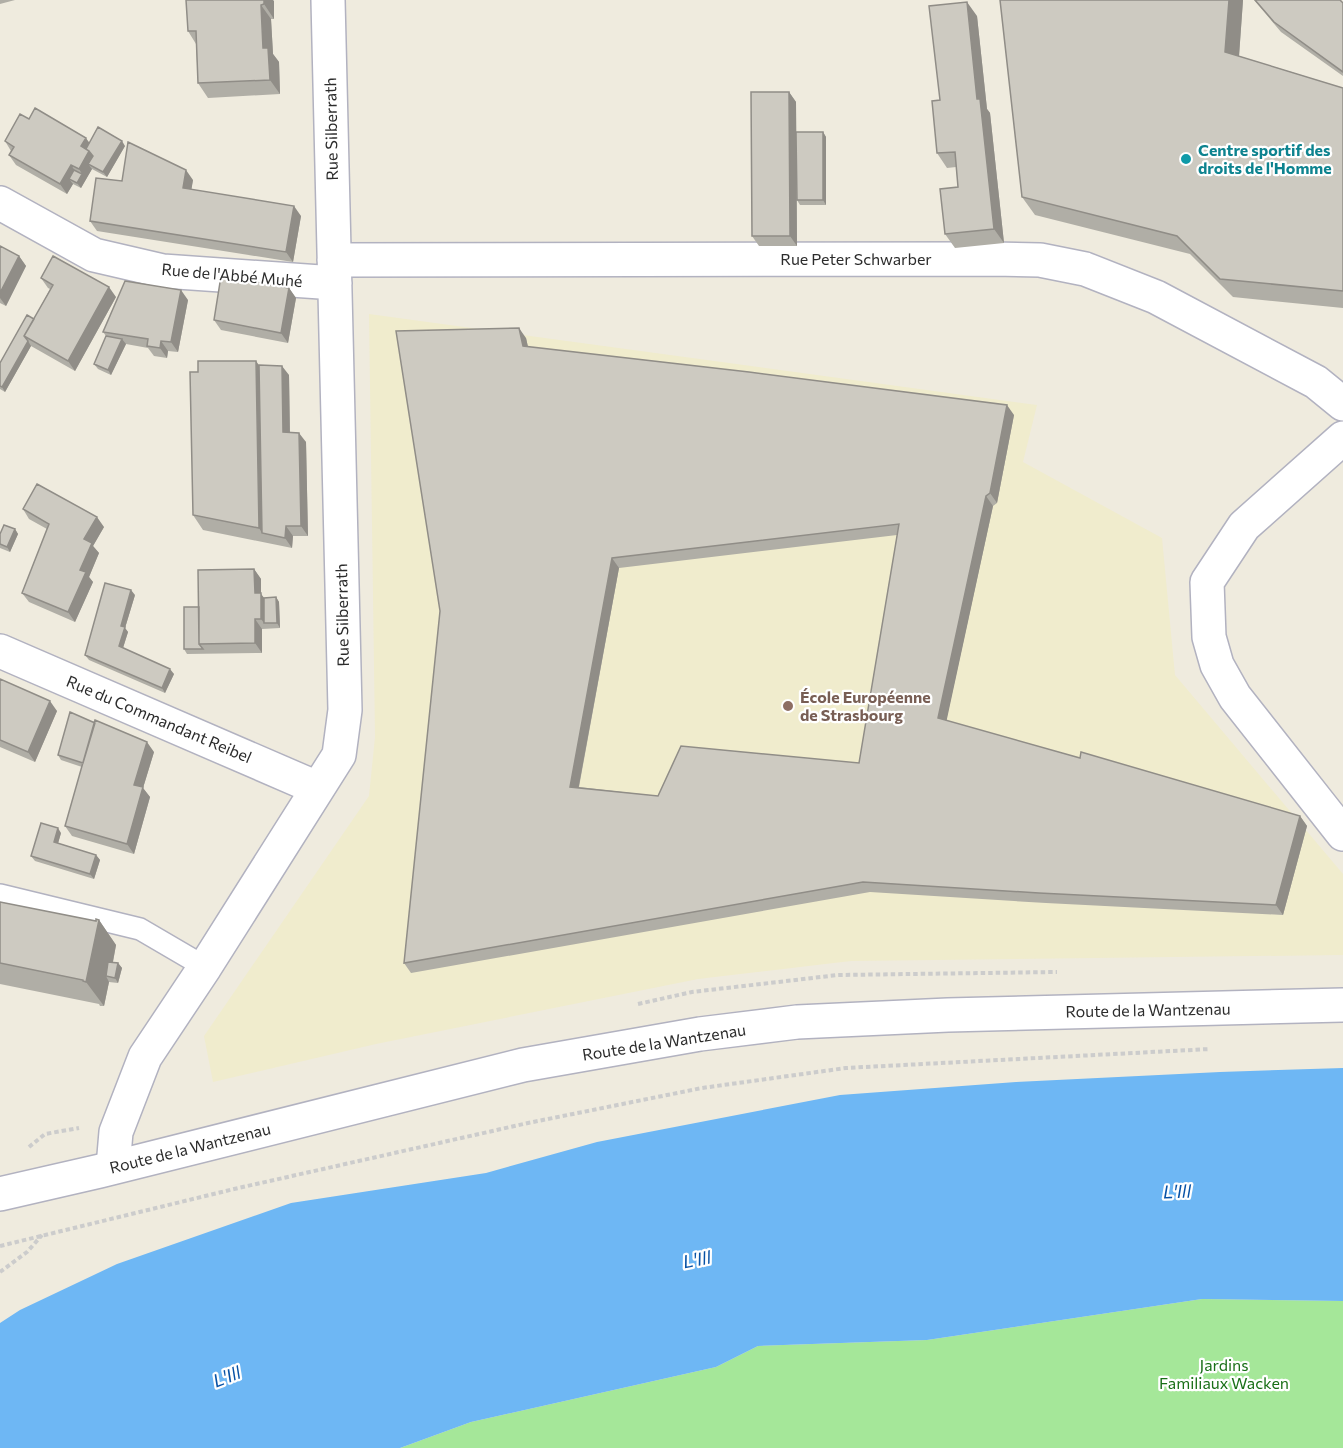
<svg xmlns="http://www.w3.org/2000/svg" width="1343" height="1448" font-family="Commissioner,sans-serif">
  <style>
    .education { fill: #f0eccd }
    .green { fill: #a5e799 }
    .water { fill: #6eb7f4 }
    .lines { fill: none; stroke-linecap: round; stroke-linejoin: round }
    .lane-casing { stroke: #b2b2c0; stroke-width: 24 }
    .street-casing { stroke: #b2b2c0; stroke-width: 36 }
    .secondary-casing { stroke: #b2b2c0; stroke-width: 36 }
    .path { stroke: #ccc; stroke-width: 4; stroke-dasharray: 4.5 3; stroke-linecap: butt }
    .lane { stroke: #fff; stroke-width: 21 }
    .street { stroke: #fff; stroke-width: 33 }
    .secondary { stroke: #fff; stroke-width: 33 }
    .wall { fill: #b0aea6; fill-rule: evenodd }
    .shaded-wall { fill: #908d87 }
    .building { fill: #cdcac1; stroke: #908d87; stroke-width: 1.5; fill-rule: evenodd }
    .culture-dot { fill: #0f9aa8; stroke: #fff; stroke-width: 2 }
    .education-dot { fill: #8d6e63; stroke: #fff; stroke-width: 2 }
    .labels { text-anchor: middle; stroke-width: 4.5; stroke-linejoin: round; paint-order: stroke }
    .street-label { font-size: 16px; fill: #2c2c2c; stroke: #fff }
    .culture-label { font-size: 16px; font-weight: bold; fill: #0d838f; stroke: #fff; text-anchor: start }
    .education-label { font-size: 16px; font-weight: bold; fill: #785e54; stroke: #fff; text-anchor: start }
    .park-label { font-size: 16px; fill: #196f17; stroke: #fff }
    .water-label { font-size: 18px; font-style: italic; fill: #0752a6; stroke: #fff }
  </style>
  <rect width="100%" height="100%" fill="#efebde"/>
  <path class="education" d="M369 314 1037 405 1023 462 1162 538 1175 675 1343 874V955L851 961 698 979 376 1044 213 1082 204 1036 369 796 375 737Z"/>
  <path class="green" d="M1202 1299 1343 1301V1448H400L471 1422 716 1367 758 1346 927 1340Z"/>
  <path class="water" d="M1343 1068V1301L1202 1299 927 1340 758 1346 716 1367 471 1422 400 1448H0V1323L20 1310 117 1264 291 1203 486 1173 597 1142 840 1095 1016 1082 1220 1072Z"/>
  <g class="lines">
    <g class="lane-casing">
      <path id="lane" d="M0 895 140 929 205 967"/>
    </g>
    <g class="street-casing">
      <path id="street" d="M0 203 94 255 163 271 335 283
        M334 260 993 259 1040 260 1085 269 1156 297 1316 382 1343 404
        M1343 438 1244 526 1207 582 1209 637 1217 665 1235 697 1343 834
        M0 651 317 788
        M113 1167 116 1132 145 1057 205 967 339 755 345 710 328 0"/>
    </g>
    <g class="secondary-casing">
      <path id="secondary" d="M0 1194 100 1171 523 1065 700 1034 797 1022 948 1015 1343 1005"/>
    </g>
    <path class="path" d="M638 1004 692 992 838 975 1057 972
      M29 1147 45 1134 79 1128
      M0 1246 234 1189 528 1123 702 1088 846 1068 1210 1049
      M0 1272 27 1252 42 1235"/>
    <use href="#lane" class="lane"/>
    <use href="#street" class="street"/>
    <use href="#secondary" class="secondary"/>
  </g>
  <path class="wall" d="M0 0H15L0 4Z
    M186 0 274 1V19H271L273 54 279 62 280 94 208 98 198 83 196 44 188 31Z
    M1000 0H1243L1239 56 1343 88V308L1233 297 1190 254 1035 215 1022 197Z
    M1254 0H1340L1343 3V76L1281 32Z
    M977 16 987 109 990 113 1004 243 955 248 945 234 958 187 956 167 947 168 937 153 940 100Z
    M789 92 796 102 797 246H759L752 236Z
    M29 119 89 142 125 146 107 177 92 169 81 188 73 184 67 194 16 165 9 155 11 151 5 141Z
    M823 132 826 137V205H800L797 200Z
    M193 180 191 190 301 216 293 262 97 231 90 221 122 181Z
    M0 246 19 256 26 266 6 306 0 303Z
    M41 278 116 297 75 371 31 346 5 392 0 389V363L34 319 50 289 48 288Z
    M289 288 296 298 288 343 221 330 214 320Z
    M188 300 178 352 168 351 167 358 154 356 148 348 126 344 111 375 98 369 94 364 106 336 103 332Z
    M526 338 528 347 1014 415 997 503 993 506 946 721 1080 758 1300 816 1307 826 1283 915 1046 903 870 892 411 973 404 963ZM897 535 859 763 658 796 579 787 619 568Z
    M259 365 289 375 290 432 306 442 308 536H293L292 548 203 530 193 515Z
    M23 509 104 527 93 546 99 553 89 577 93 582 75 622 29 602 22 593 47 529 29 519Z
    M15 529 18 534 10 552 0 548V534Z
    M254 569 261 579V594L264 598 276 597 279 602 280 628 262 629V653L187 654 184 649 199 607Z
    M135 595 125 628 128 632 123 648 174 674 165 693 89 660 85 655Z
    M0 679 57 711 35 762 0 747Z
    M154 752 143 788 150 797 134 854 72 836 65 826 82 767 61 760 58 755Z
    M61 833 58 843 96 855 100 860 94 879 35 861 31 856Z
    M0 902 96 921 99 920 116 945 113 962 118 963 122 968 118 983 109 982 104 1006H100L99 1004 0 984Z"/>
  <path class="shaded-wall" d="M264 0H273L274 1V19L264 4Z
    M1229 0H1243L1238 70 1225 52Z
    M967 2 977 16 987 109 990 113 1004 243 994 229 977 99Z
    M261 5 271 19 273 54 279 62 280 94 270 80 263 48Z
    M789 92 796 102 797 246 790 236Z
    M823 132 826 137V205L823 200Z
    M86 138 93 148 96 161 88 164 92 169 81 188 77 183 82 174 79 169 81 146Z
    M122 141 125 146 107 177 103 172Z
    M71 165 78 175 69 179 73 184 67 194 60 184Z
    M186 170 193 180 190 198 183 188Z
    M294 206 301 216 293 262 286 252Z
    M19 256 26 266 6 306 0 298V293Z
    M109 287 116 297 75 371 68 361Z
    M289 288 296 298 288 343 281 333Z
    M181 290 188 300 178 352 171 342Z
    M519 328 526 338 530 356 523 346Z
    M122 339 126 344 111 375 108 370Z
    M28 341 31 346 5 392 2 387Z
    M161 341 168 351 167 358 160 348Z
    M256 361 266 375 262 533 259 528Z
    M282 366 289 375 290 442 283 432Z
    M1007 405 1014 415 997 503 990 493Z
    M299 433 306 442 308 536 301 526Z
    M986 496 993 506 945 728 938 718Z
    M97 517 104 527 93 546 99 553 89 577 93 582 75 622 68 612 80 570 84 539Z
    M286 526 293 536 292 548 285 538Z
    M15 529 18 534 10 552 7 547Z
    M612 558 619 568 577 796 570 787Z
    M254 569 261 579V594L268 603 264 623 261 619 255 593Z
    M131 590 135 595 125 628 128 632 122 651 119 646 121 626Z
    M276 597 279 602 280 628 277 623Z
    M255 619 262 629V653L255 643Z
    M170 669 174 674 165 693 162 688Z
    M50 701 57 711 35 762 28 752Z
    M147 742 154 752 143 788 150 797 134 854 127 844 134 785Z
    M1300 816 1307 826 1283 915 1276 905Z
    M58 828 61 833 57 847 54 842Z
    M96 855 100 860 94 879 90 874Z
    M99 920 116 945 110 977 106 976 109 982 104 1006 86 982Z
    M118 963 122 968 118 983 115 978Z"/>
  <path class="building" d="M186 0H264V4L261 5 263 48H268L270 80 198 83 196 31H188Z
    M1000 0H1229L1225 52 1343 88V291L1220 279 1177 236 1022 197Z
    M1255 0H1340L1343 3V72L1274 22Z
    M967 2 977 99H980L994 229 945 234 940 189 958 187 955 152 937 153 932 101 940 100 929 6Z
    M751 92H789L790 236H752Z
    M35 108 86 138 81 146 89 151 79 169 71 165 60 184 9 155 14 147 5 141 20 114 29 119Z
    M98 127 122 141 103 172 88 164 93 156 89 151 86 149Z
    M796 132H823V200H797Z
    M128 142 186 170 183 188 294 206 286 252 90 221 96 178 122 181Z
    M74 170 82 174 77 183 69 179Z
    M0 246 19 256 0 293Z
    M53 256 109 287 68 361 24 336 53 285 41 278Z
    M221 276 289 288 281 333 214 320Z
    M125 281 181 290 171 342 161 341 160 348 147 346 148 339 103 332Z
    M27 315 34 319 24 336 28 341 2 387 0 386V363Z
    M519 328 523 346 749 372 1007 405 990 493 986 496 938 718 1080 758 1081 752 1300 816 1276 905 1039 893 863 882 404 963 440 611 396 331ZM899 524 859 763 681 746 658 796 570 787 612 558Z
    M106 336 122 339 108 370 94 364Z
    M198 361H256L259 528 193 515 190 372H198Z
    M259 365 282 366 283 432 299 433 301 526H286L285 538 262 533Z
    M37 484 97 517 84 539 92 543 80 570 86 572 68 612 22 593 49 524 23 509Z
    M4 525 15 529 7 547 0 544V534Z
    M254 569 255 593H261V619H255V643L199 644 198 570Z
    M105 583 131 590 121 626 125 627 119 646 170 669 162 688 85 655Z
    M276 597 277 623H264V598Z
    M184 607H199V644L203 649H184Z
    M0 679 50 701 28 752 0 740Z
    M70 712 95 723 83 763 58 755Z
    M95 720 147 742 134 785 143 787 127 844 65 826Z
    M41 823 58 828 54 842 96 855 90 874 31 856Z
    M0 902 96 921V919L99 920 86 982 83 981V980L0 963Z
    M108 962 118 963 115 978 106 976Z"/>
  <circle class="culture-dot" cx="1186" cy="159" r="6"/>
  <circle class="education-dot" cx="788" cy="706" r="6"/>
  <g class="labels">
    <g class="street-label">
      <text transform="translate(331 129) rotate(-91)" y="6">Rue Silberrath</text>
      <text x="856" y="265">Rue Peter Schwarber</text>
      <text transform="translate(232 275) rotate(5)" y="6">Rue de l'Abbé Muhé</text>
      <text transform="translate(342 615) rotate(-91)" y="6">Rue Silberrath</text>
      <text transform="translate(159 719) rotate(23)" y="6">Rue du Commandant Reibel</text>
      <text transform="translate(1148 1010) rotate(-1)" y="6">Route de la Wantzenau</text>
      <text transform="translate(664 1042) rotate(-9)" y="6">Route de la Wantzenau</text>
      <text transform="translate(190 1148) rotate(-14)" y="6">Route de la Wantzenau</text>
    </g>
    <g class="culture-label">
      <text x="1198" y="156">Centre sportif des<tspan x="1198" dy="18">droits de l'Homme</tspan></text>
    </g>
    <g class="education-label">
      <text x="800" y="703">École Européenne<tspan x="800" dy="18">de Strasbourg</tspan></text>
    </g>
    <g class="park-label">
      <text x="1224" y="1371">Jardins<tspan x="1224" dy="18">Familiaux Wacken</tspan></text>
    </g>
    <g class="water-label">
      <text transform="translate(1177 1192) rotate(-2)" y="6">L'Ill</text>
      <text transform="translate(697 1260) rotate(-11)" y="6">L'Ill</text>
      <text transform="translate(227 1377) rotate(-21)" y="6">L'Ill</text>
    </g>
  </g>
</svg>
